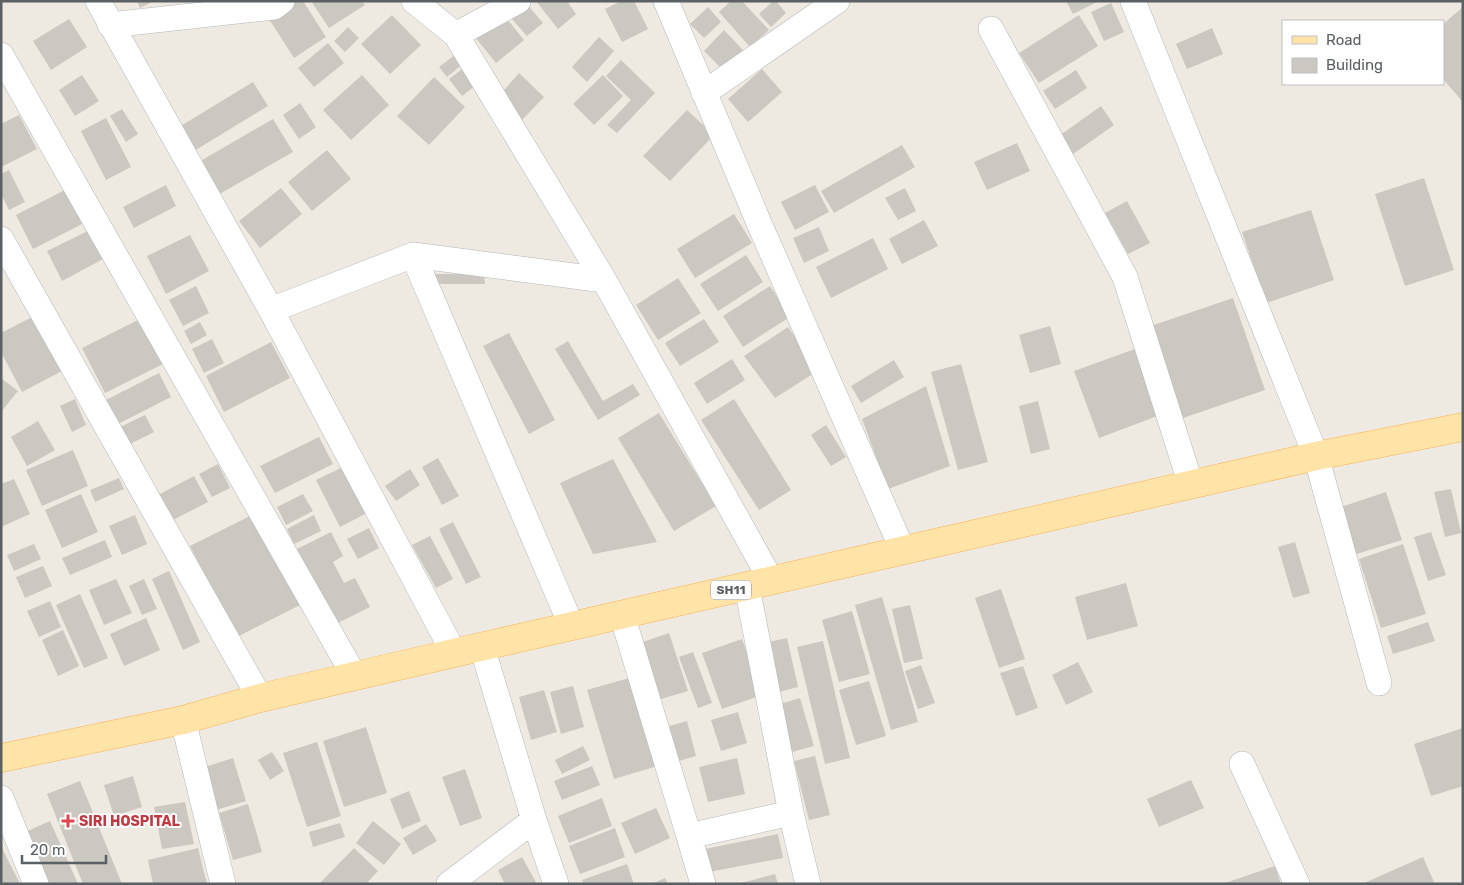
<svg xmlns="http://www.w3.org/2000/svg" width="1464" height="885" font-family="Rubik,sans-serif">
  <style>
    .building { fill: #cbc7c1 }
    .lines { fill: none; stroke-linecap: round; stroke-linejoin: round }
    .street-casing { stroke: #b3b7ba; stroke-width: 26 }
    .primary-casing { stroke: #f9b151; stroke-width: 29 }
    .street { stroke: #fff; stroke-width: 25 }
    .primary { stroke: #ffe3a7; stroke-width: 28 }
    .health-dot { fill: #e0444e; stroke: #fff; stroke-width: 2 }
    .labels { text-anchor: middle; stroke-width: 4; stroke-linejoin: round; paint-order: stroke }
    .shield { fill: #fff; stroke: #8c9092; stroke-width: 1 }
    .shield-label { font-size: 12px; font-weight: bold; fill: #5b6064 }
    .health-label { font-size: 14px; font-weight: bold; fill: #be3a42; stroke: #fff; text-anchor: start }
  </style>
  <rect width="100%" height="100%" fill="#eeeae2"/>
  <path class="building" d="M137 1H154L140 8Z
    M296 1H303L326 37 294 58 269 19Z
    M311 1H362L365 5 329 28Z
    M536 1H567L576 14 558 29Z
    M621 1H634L648 29 622 42 605 9Z
    M731 1H742L769 30 750 47 719 12Z
    M773 1H776L786 13 771 27 759 14Z
    M1066 1H1099L1073 14Z
    M1111 3 1124 32 1104 41 1091 12Z
    M527 4 543 23 527 36 511 18Z
    M708 7 721 22 704 38 690 24Z
    M1463 7V102L1443 79V24Z
    M503 14 524 40 496 63 475 37Z
    M392 15 421 45 390 74 361 44Z
    M1079 15 1098 46 1039 83 1019 53Z
    M69 19 87 47 51 70 33 41Z
    M348 27 359 38 345 52 334 41Z
    M1212 28 1223 54 1187 69 1176 44Z
    M724 30 743 50 723 70 704 51Z
    M599 37 614 51 587 82 572 67Z
    M328 43 344 63 314 87 298 68Z
    M461 50 469 59 447 77 439 67Z
    M621 60 655 93 617 133 607 125 631 100 606 76Z
    M466 66 479 83 462 96 449 79Z
    M762 69 782 92 748 122 728 99Z
    M1076 70 1087 88 1055 109 1043 91Z
    M519 73 544 97 521 121 497 98Z
    M82 75 99 101 75 116 59 90Z
    M362 75 389 105 351 140 323 110Z
    M603 75 623 96 594 125 573 104Z
    M434 77 465 107 429 145 397 116Z
    M253 82 268 106 194 151 179 127Z
    M300 103 316 127 299 139 283 115Z
    M1101 106 1114 125 1073 154 1059 136Z
    M122 109 138 134 126 142 110 116Z
    M687 110 714 135 670 181 643 156Z
    M19 115 37 149 1 167V124Z
    M106 118 131 167 106 180 81 131Z
    M273 119 293 152 216 196 197 163Z
    M1017 143 1030 171 987 190 974 162Z
    M902 145 915 167 834 213 821 191Z
    M327 150 351 179 312 211 288 182Z
    M9 170 25 202 9 210 1 194V174Z
    M1424 178 1454 270 1405 286 1375 194Z
    M166 185 176 206 134 228 123 207Z
    M815 185 829 212 795 230 781 202Z
    M69 188 86 222 33 249 16 215Z
    M281 188 302 214 260 248 239 221Z
    M905 188 916 211 898 220 885 198Z
    M1127 201 1150 243 1128 254 1105 213Z
    M1311 210 1334 280 1266 303 1242 232Z
    M734 214 752 243 695 278 677 249Z
    M924 220 938 246 902 264 889 239Z
    M819 227 829 251 804 263 793 238Z
    M90 230 105 258 62 281 47 251Z
    M190 235 209 271 166 294 147 256Z
    M873 238 888 269 831 298 816 267Z
    M746 255 763 282 718 311 700 284Z
    M435 274H484L485 284H435Z
    M678 278 701 313 658 340 636 305Z
    M196 286 209 313 183 326 169 300Z
    M770 286 790 317 743 347 723 316Z
    M1233 298 1265 390 1183 418 1151 326Z
    M36 315 64 370 22 392 1 352V333Z
    M140 319 163 364 105 393 82 348Z
    M704 319 719 342 680 366 665 343Z
    M200 322 207 335 191 344 184 331Z
    M1050 326 1061 364 1030 373 1019 335Z
    M788 327 819 370 775 398 744 356Z
    M509 333 555 420 529 434 483 346Z
    M212 339 224 363 204 373 192 349Z
    M568 341 603 401 633 384 640 395 598 420 555 349Z
    M271 342 290 378 224 412 206 376Z
    M1135 349 1160 415 1099 438 1074 371Z
    M732 359 745 380 707 404 694 383Z
    M894 360 904 377 861 403 851 386Z
    M961 364 988 462 958 470 931 372Z
    M159 373 171 397 118 424 106 400Z
    M1 378 18 391 1 412Z
    M926 386 950 466 888 489 862 419Z
    M75 399 86 425 72 432 60 406Z
    M734 399 791 490 759 510 701 420Z
    M1038 401 1050 449 1031 454 1019 406Z
    M659 413 716 506 674 531 618 438Z
    M145 415 154 432 128 445 120 427Z
    M38 421 55 450 27 466 11 437Z
    M826 425 846 457 831 466 811 435Z
    M319 437 333 464 275 493 260 466Z
    M73 450 88 486 42 506 26 470Z
    M438 458 459 496 442 505 422 467Z
    M613 459 657 542 593 554 560 483Z
    M218 464 230 488 212 497 199 474Z
    M347 465 371 511 340 527 316 480Z
    M410 469 420 485 396 501 385 486Z
    M194 476 208 502 171 521 158 495Z
    M119 478 124 489 95 502 90 490Z
    M14 479 30 514 1 527V484Z
    M1451 489 1461 533 1445 537 1434 492Z
    M1386 492 1402 540 1350 556 1335 509Z
    M81 494 98 532 62 548 45 510Z
    M303 494 313 511 286 525 277 507Z
    M256 513 302 604 237 637 190 546Z
    M135 515 147 544 122 555 109 526Z
    M314 515 321 531 294 544 287 529Z
    M453 522 481 577 466 584 439 529Z
    M369 528 379 548 358 559 347 539Z
    M331 532 343 556 333 562 344 583 355 578 370 607 334 625 295 550Z
    M1431 532 1446 575 1428 581 1414 537Z
    M430 536 453 579 436 588 412 545Z
    M105 540 112 557 70 575 62 558Z
    M1295 542 1310 593 1293 598 1278 547Z
    M34 544 41 559 14 571 7 555Z
    M1403 544 1426 614 1381 628 1359 559Z
    M43 566 52 586 25 598 16 577Z
    M169 571 200 642 183 650 152 579Z
    M116 579 132 613 104 625 89 590Z
    M144 579 157 609 142 615 129 586Z
    M1126 583 1138 626 1087 640 1075 597Z
    M1001 589 1025 659 999 668 975 598Z
    M80 594 108 658 84 668 56 605Z
    M882 597 918 722 891 730 855 605Z
    M50 601 61 627 39 637 27 611Z
    M910 605 923 659 904 663 892 609Z
    M852 611 870 674 839 682 822 620Z
    M146 618 160 650 124 666 110 634Z
    M1428 622 1435 641 1393 654 1387 636Z
    M63 630 79 666 58 676 42 640Z
    M669 633 688 691 658 700 640 643Z
    M787 638 798 687 775 693 764 643Z
    M742 639 762 695 722 709 702 653Z
    M823 641 850 758 825 764 797 647Z
    M693 652 712 703 698 708 679 657Z
    M1078 662 1093 692 1066 705 1052 675Z
    M921 665 935 703 918 709 905 671Z
    M1023 666 1038 708 1016 716 1000 673Z
    M636 676 664 764 614 779 587 690Z
    M869 681 886 736 856 745 839 690Z
    M573 686 584 727 561 734 550 692Z
    M544 690 557 732 531 740 519 697Z
    M800 698 814 746 792 752 777 705Z
    M738 712 747 743 721 751 711 720Z
    M687 721 696 756 669 764 659 729Z
    M366 727 387 793 344 807 323 741Z
    M1463 728V786L1431 796 1414 744Z
    M317 742 341 816 307 827 283 753Z
    M583 746 590 760 562 774 555 760Z
    M272 752 284 771 270 780 258 760Z
    M815 756 830 815 809 820 794 761Z
    M233 758 246 801 216 810 202 768Z
    M737 758 745 794 708 802 699 767Z
    M592 766 600 785 562 800 554 781Z
    M465 769 482 818 460 826 442 777Z
    M133 776 142 807 114 816 104 785Z
    M1191 780 1204 808 1159 827 1147 799Z
    M80 781 122 884H83L47 794Z
    M409 791 421 821 402 829 390 799Z
    M602 798 612 826 569 843 558 816Z
    M185 802 194 844 162 849 154 807Z
    M248 804 262 852 233 860 219 813Z
    M656 808 670 838 635 854 621 823Z
    M50 821 78 884H46L23 833Z
    M373 821 401 844 384 865 356 843Z
    M340 823 345 837 313 847 309 832Z
    M426 824 437 841 413 855 403 838Z
    M615 828 625 857 580 874 569 846Z
    M778 834 783 858 709 872 705 849Z
    M1 846 20 884H1Z
    M198 848 207 884H153L148 860Z
    M354 848 378 871 366 884H319Z
    M522 857 537 884H505L498 870Z
    M1423 857 1434 882 1430 884H1362Z
    M627 864 634 884H584L582 880Z
    M1275 866 1281 884H1225V883Z
    M775 874 778 884H741V883Z
    M665 878 668 884H652Z"/>
  <g class="lines">
    <g class="street-casing">
      <path id="street" d="M98 1 271 310 454 653
        M414 1 456 35 518 1
        M666 1 759 223 903 551
        M1133 1 1316 456 1379 683
        M110 25 274 7 282 1
        M991 29 1125 277 1191 485
        M456 35 604 280 771 580
        M1 55 355 677
        M704 93 837 1
        M1 239 260 698
        M413 255 572 627
        M271 310 413 255 604 280
        M747 587 791 813 808 884
        M622 615 689 836
        M482 647 534 820 556 884
        M183 720 223 884
        M1242 764 1297 884
        M1 798 36 884
        M449 884 534 820
        M703 884 689 836 791 813"/>
    </g>
    <g class="primary-casing">
      <path id="primary" d="M1 758 183 720 260 698 454 653 1316 456 1463 427"/>
    </g>
    <use href="#street" class="street"/>
    <use href="#primary" class="primary"/>
  </g>
  <path class="health-dot" d="M65.5 813.5h5v5h5v5h-5v5h-5v-5h-5v-5h5z"/>
  <g class="labels">
    <rect class="shield" x="711" y="580.5" width="40" height="19" rx="4"/>
    <g class="shield-label">
      <text x="731" y="594">SH11</text>
    </g>
    <g class="health-label">
      <text x="79" y="826">SIRI HOSPITAL</text>
    </g>
  </g>
  <rect width="1464" height="885" fill="none" stroke="#5b6064" stroke-width="5"/>
  <rect x="1282" y="20" width="162" height="65" fill="#ffffff" stroke="#bdbfc1"/>
  <rect x="1292" y="36" width="25" height="8" fill="#ffe3a7" stroke="#bdbfc1"/>
  <text x="1326" y="45" font-size="15" fill="#5b6064">Road</text>
  <rect x="1292" y="58" width="25" height="15" fill="#cbc7c1" stroke="#bdbfc1"/>
  <text x="1326" y="70" font-size="15" fill="#5b6064">Building</text>
  <path d="M22 855v8h84v-8" fill="none" stroke="#5b6064" stroke-width="2.5"/>
  <text x="30" y="855" font-size="15" fill="#5b6064" stroke="#ffffff" stroke-width="4" paint-order="stroke">20 m</text>
</svg>
